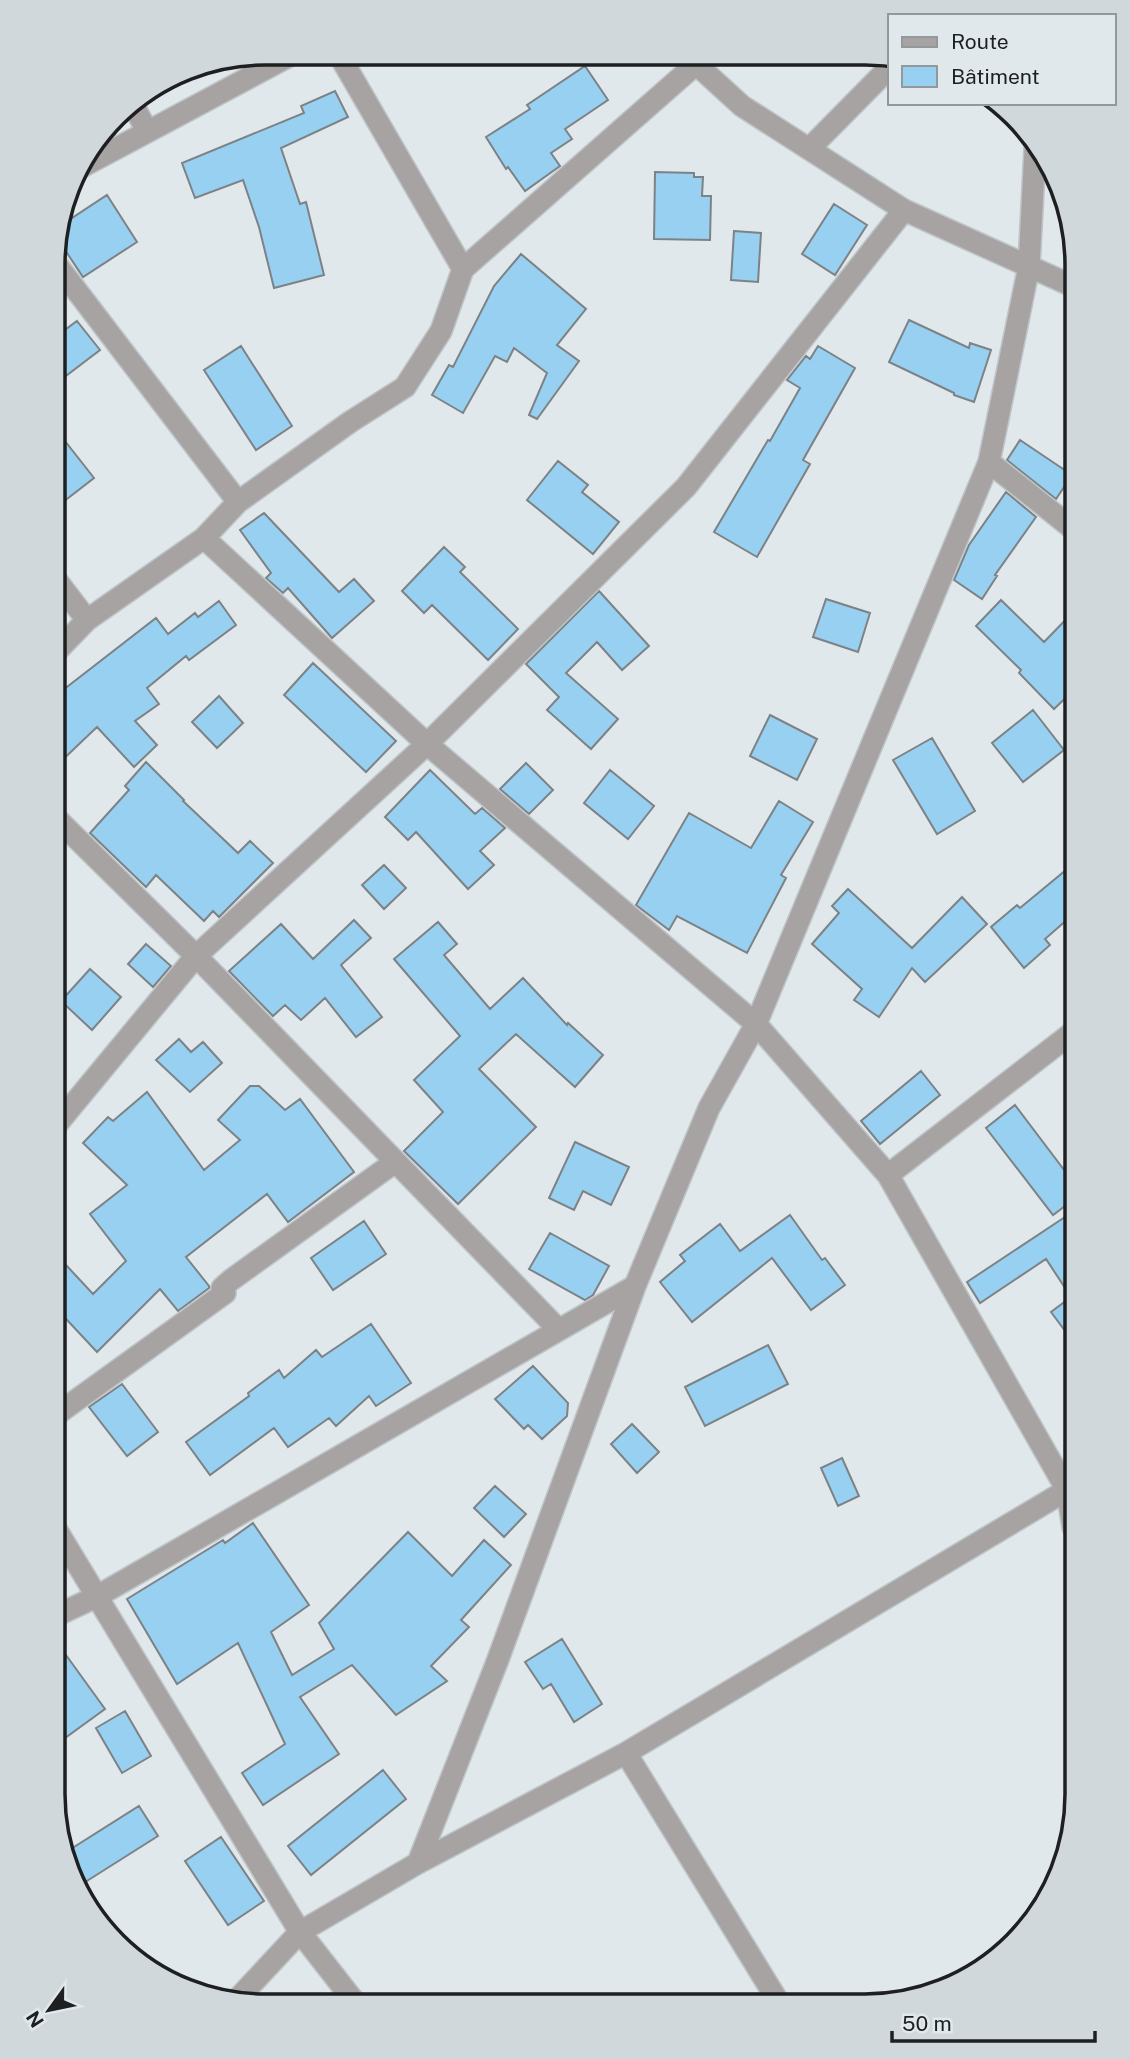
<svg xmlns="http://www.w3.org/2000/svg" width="1130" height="2059" font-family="'Public Sans',sans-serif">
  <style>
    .building { fill: #97d0f1; stroke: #7c8285; stroke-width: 2 }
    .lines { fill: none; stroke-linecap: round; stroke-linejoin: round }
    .minor-casing { stroke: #bec4c7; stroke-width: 24 }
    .minor { stroke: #a7a3a3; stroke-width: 21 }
    .rim { fill: none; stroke: #1d1f21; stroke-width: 3.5 }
  </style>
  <rect width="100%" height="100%" fill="#e1e8ec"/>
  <path class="building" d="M585 66 608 100 565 129 572 139 551 153 560 166 525 191 508 167 506 169 486 137 530 109 527 105Z
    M335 91 348 117 281 148 300 204 306 202 324 275 274 288 259 227 243 180 195 198 182 163 304 113 301 106Z
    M655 172 694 173V177H703L702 196H711L710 240 654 239Z
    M107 195 137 242 83 277 55 235 57 228Z
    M834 204 867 225 835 275 802 254Z
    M734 231 761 233 758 282 731 280Z
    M521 254 586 309 557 345 579 361 537 419 529 415 547 373 514 348 507 362 495 356 463 413 432 395 449 365 453 367 494 286Z
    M909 320 969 348 970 343 991 350 974 402 954 395V393L889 362Z
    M77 321 100 350 54 385V338Z
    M241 346 292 426 256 450 204 370Z
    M818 346 855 368 803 460 810 464 757 557 714 532 768 440 770 441 800 388 787 380 806 356 810 359Z
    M54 427 94 478 54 509Z
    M1020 440 1072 475 1056 499 1007 460Z
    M558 461 588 485 582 492 619 522 593 554 527 500Z
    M1006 492 1036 517 995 575 997 576 982 599 954 580 969 545Z
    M264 513 339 592 354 579 374 601 332 638 288 588 283 593 266 578 271 573 240 530Z
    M444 547 465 567 460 572 518 629 488 660 432 605 424 613 402 591Z
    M599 591 649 646 622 670 597 642 566 673 618 719 591 749 547 710 559 697 526 664Z
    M826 599 870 613 858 652 813 637Z
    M1001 600 1044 642 1077 608V687L1054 709 1019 673 1021 670 976 626Z
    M219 601 236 625 189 660 186 656 147 688 159 704 135 721 157 745 134 767 97 727 54 768V697L156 618 168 634 195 613 198 617Z
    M313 663 396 741 366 772 284 695Z
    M219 696 243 723 217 748 192 722Z
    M1033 710 1064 750 1023 782 992 743Z
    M770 715 817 739 797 780 750 756Z
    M932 738 975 811 937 834 893 760Z
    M146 762 184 800 183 801 238 853 250 841 273 863 219 917 213 911 204 921 156 875 146 887 90 833 129 790 125 786Z
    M526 763 553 790 529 814 500 789Z
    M430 770 475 814 482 808 505 828 480 851 494 865 468 889 416 832 408 840 385 817Z
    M610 770 654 806 628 839 584 803Z
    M779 801 813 822 781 875 786 878 747 953 677 916 669 930 636 905 689 813 751 848Z
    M384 865 406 888 384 909 362 885Z
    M1066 870 1077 884V911L1045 939 1050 945 1024 968 991 927 1017 905 1020 908Z
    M848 889 912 948 962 897 987 924 925 982 912 968 879 1017 854 1000 862 989 812 944 839 913 832 906Z
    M354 920 371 938 341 965 382 1017 356 1037 325 998 301 1020 285 1005 273 1016 229 971 281 924 313 959Z
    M438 922 457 944 444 955 490 1009 523 978 567 1025 568 1023 603 1055 575 1087 516 1034 479 1069 536 1127 458 1204 404 1151 443 1112 414 1080 460 1036 394 959Z
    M146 944 171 966 153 987 128 964Z
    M90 969 121 997 92 1030 61 1001Z
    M179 1039 191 1052 203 1042 222 1063 190 1092 156 1060Z
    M921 1071 940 1095 880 1144 861 1121Z
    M250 1086H259L285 1110 300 1099 354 1172 288 1222 267 1194 186 1257 209 1286V1288L178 1311 160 1289 97 1352 53 1305V1251L93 1294 126 1261 90 1214 127 1185 83 1143 108 1117 113 1121 147 1092 204 1170 240 1140 218 1120Z
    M1015 1105 1077 1187V1197L1053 1215 986 1128Z
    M575 1142 629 1167 611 1205 583 1191 574 1210 549 1198Z
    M1077 1209V1347L1051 1312 1071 1297 1046 1259 980 1303 967 1282Z
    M790 1215 822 1260 825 1258 845 1285 811 1310 772 1258 692 1322 660 1282 685 1261 680 1255 720 1224 740 1251Z
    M364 1221 386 1254 333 1290 311 1258Z
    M550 1233 609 1266 593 1295 585 1300 529 1269Z
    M371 1324 411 1383 376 1406 369 1396 336 1426 329 1418 288 1447 274 1428 210 1475 186 1442 249 1396 248 1393 279 1370 284 1378 316 1350 322 1357Z
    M768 1345 788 1384 705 1426 685 1387Z
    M533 1366 568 1403 567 1416 542 1439 528 1425 524 1429 495 1399Z
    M122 1384 158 1432 127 1456 89 1407Z
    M632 1424 659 1452 637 1473 611 1444Z
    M842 1458 859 1496 838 1506 821 1468Z
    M495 1486 526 1514 504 1537 474 1508Z
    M253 1523 309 1605 271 1632 292 1675 334 1649 319 1623 408 1532 452 1576 484 1540 511 1565 461 1620 469 1627 431 1666 447 1681 396 1715 352 1665 300 1697 339 1754 263 1805 242 1773 285 1744 238 1643 177 1684 127 1599 223 1540 225 1543Z
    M53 1637 105 1709 65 1738 53 1721Z
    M562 1639 602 1704 574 1722 551 1684 543 1689 525 1662Z
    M125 1711 151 1756 122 1773 96 1728Z
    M383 1770 406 1799 311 1875 288 1846Z
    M139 1806 158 1836 79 1886 64 1863 63 1854Z
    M221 1837 264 1901 228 1925 185 1861Z"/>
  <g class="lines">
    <g class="minor-casing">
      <path id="minor" d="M338 53 463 269
        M690 55 696 64 742 106 904 210 1077 288
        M131 101 147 131
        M809 149 890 67
        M74 171 295 53
        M54 261 238 502
        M989 462 1077 532
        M204 538 427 744 756 1024 888 1175 1067 1490 1073 1527 1077 1534
        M54 577 87 620
        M54 654 87 620 204 538 238 502 350 422 405 387 441 331 463 269 696 64
        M54 816 196 956 559 1330
        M53 1129 196 956 427 744 686 487 904 210
        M888 1175 1077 1029
        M53 1417 225 1293 222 1288 231 1280 395 1162
        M53 1524 300 1932 418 1863 626 1753 1077 1484
        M53 1617 96 1597 635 1286
        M626 1753 781 2006
        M418 1863 497 1662 635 1286 709 1108 756 1024 989 462 1029 266 1035 149
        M233 2004 300 1932 357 2005"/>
    </g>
    <use href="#minor" class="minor"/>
  </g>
  <path d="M0 0H1130V2059H0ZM265 65H865A200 200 0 0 1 1065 265V1794A200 200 0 0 1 865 1994H265A200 200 0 0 1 65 1794V265A200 200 0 0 1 265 65Z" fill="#d1d8dc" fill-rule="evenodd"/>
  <path class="rim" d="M265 65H865A200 200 0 0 1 1065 265V1794A200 200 0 0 1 865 1994H265A200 200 0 0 1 65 1794V265A200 200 0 0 1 265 65Z"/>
  <rect x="888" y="14" width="228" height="91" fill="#e1e8ec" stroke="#93989b" stroke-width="2"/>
  <rect x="902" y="37" width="35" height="10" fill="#a7a3a3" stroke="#93989b" stroke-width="2"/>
  <text x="951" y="49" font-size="21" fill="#1d1f21">Route</text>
  <rect x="902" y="66" width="35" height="21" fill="#97d0f1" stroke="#93989b" stroke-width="2"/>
  <text x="951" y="84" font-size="21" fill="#1d1f21">Bâtiment</text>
  <g transform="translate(49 2010) rotate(237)" stroke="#e1e8ec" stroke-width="5" paint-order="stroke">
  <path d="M0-5L12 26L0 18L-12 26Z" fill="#1d1f21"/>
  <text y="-10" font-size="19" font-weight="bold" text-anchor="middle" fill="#1d1f21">N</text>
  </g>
  <path d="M892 2031v10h203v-10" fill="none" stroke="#1d1f21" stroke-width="3.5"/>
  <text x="902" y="2031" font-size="21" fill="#1d1f21" stroke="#e1e8ec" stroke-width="5" paint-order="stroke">50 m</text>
</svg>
